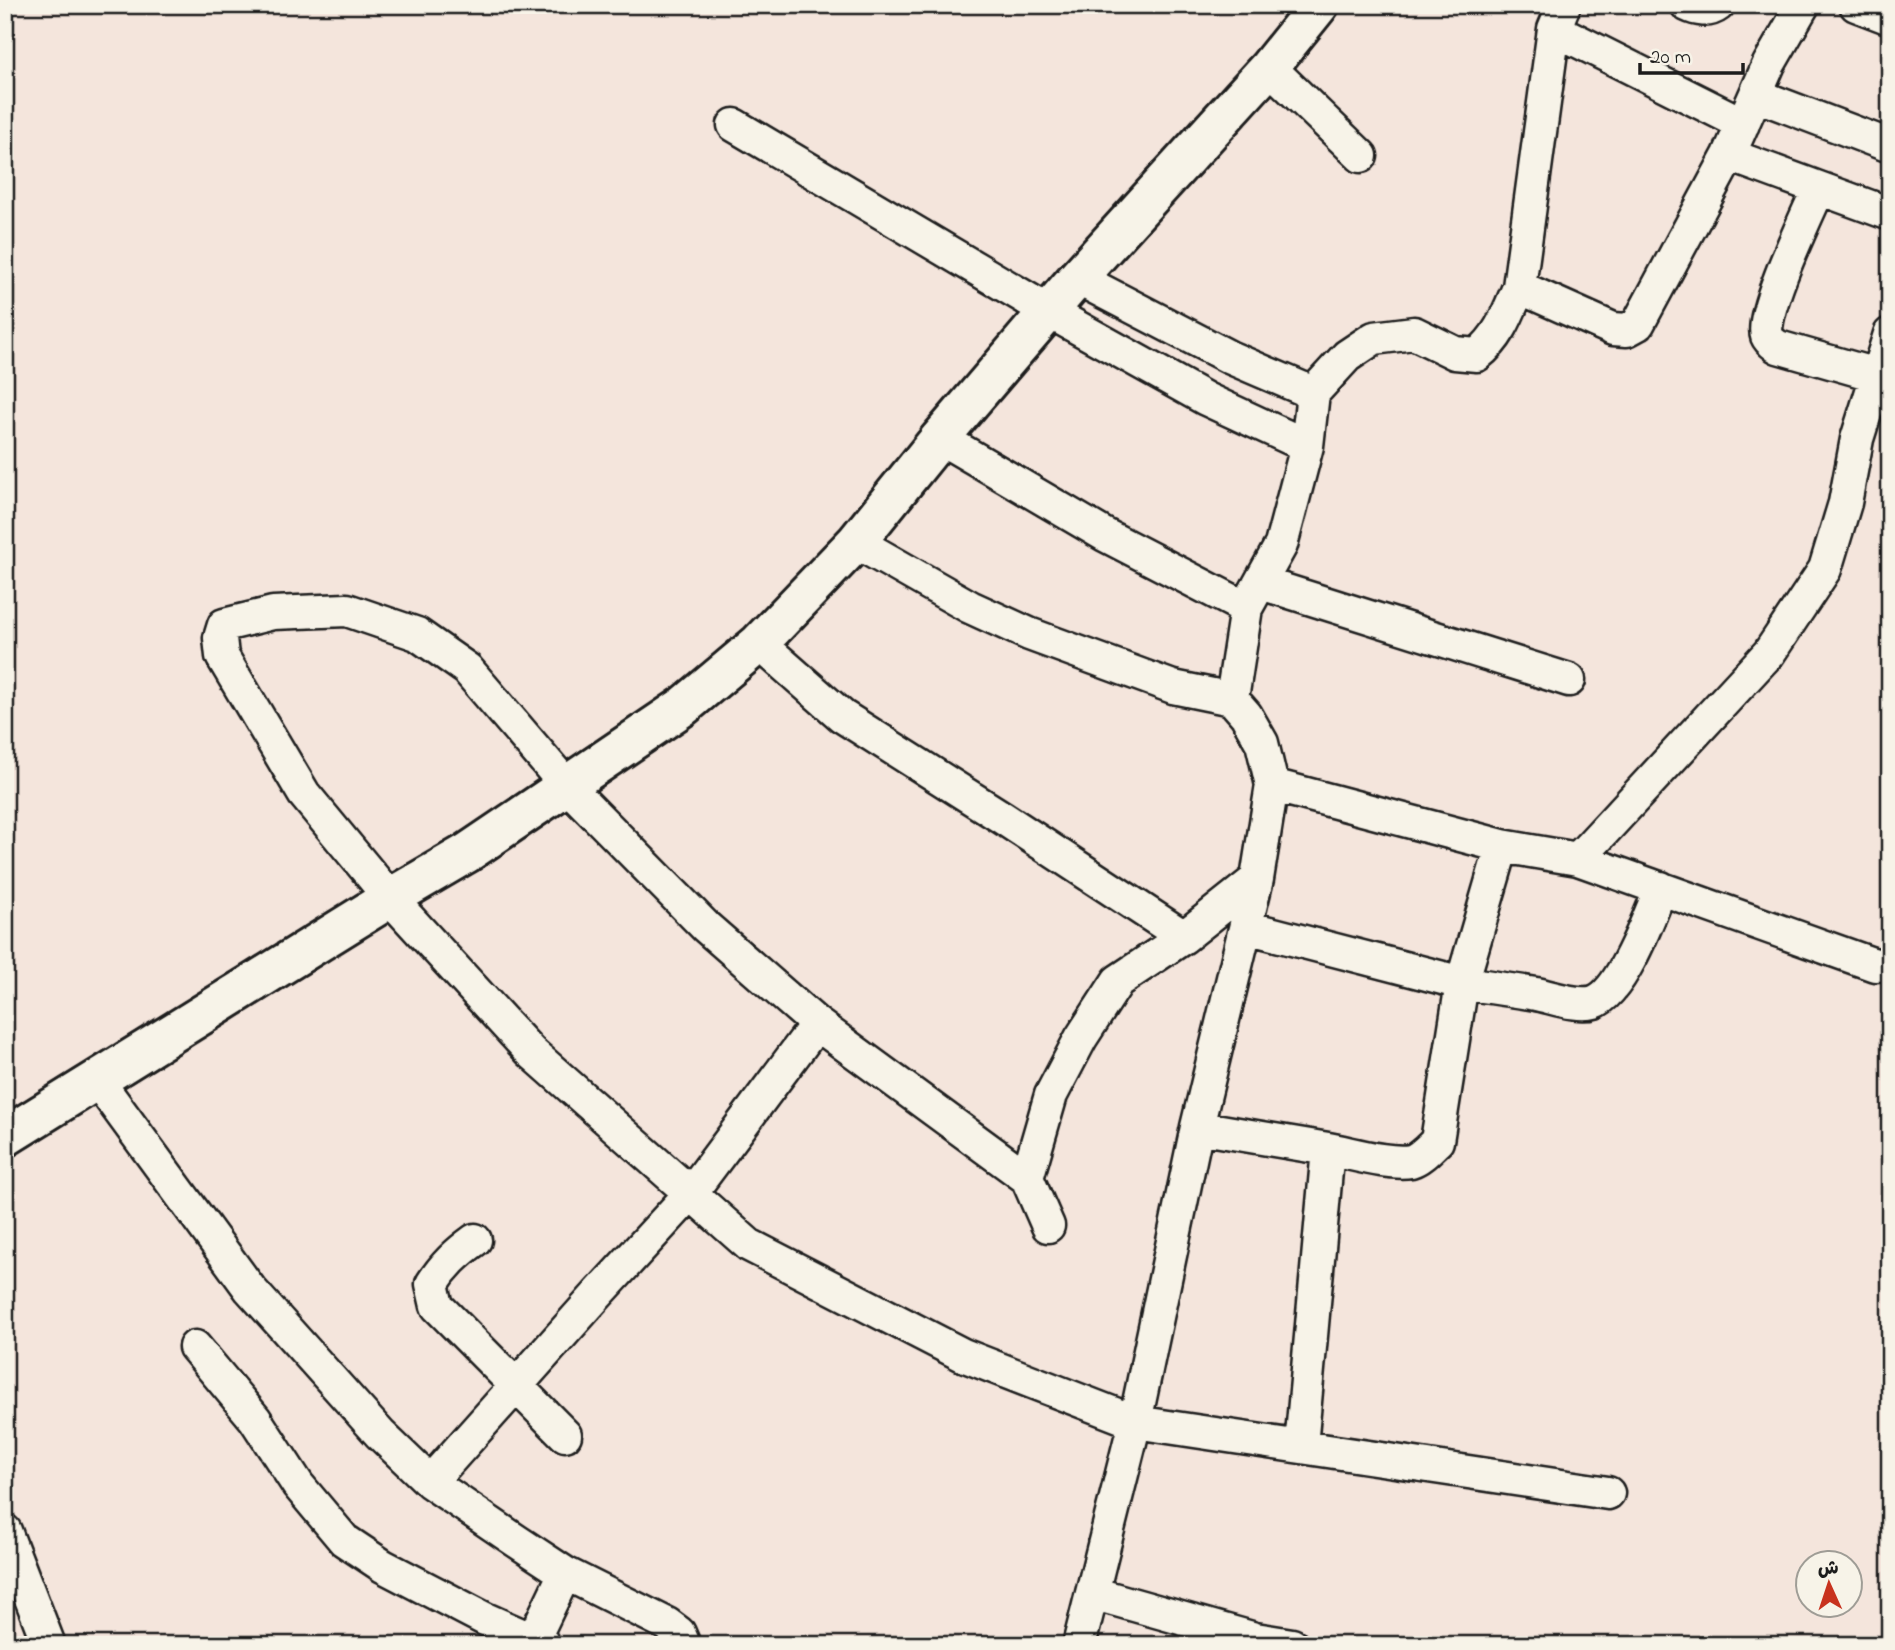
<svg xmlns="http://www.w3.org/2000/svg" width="1895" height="1650" font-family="'Indie Flower','Playpen Sans Arabic',sans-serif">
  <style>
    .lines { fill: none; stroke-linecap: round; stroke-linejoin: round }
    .street-casing { stroke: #1c1c1c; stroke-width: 37 }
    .secondary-casing { stroke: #1c1c1c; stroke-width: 44 }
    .street { stroke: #f7f3e8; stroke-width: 32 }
    .secondary { stroke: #f7f3e8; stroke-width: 38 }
  </style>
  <rect width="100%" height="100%" fill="#f4e5dc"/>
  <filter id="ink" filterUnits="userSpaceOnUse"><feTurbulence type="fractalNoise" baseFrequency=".0143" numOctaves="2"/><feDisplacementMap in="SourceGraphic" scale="14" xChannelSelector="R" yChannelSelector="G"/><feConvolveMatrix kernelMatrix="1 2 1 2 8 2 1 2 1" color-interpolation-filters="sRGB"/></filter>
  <g filter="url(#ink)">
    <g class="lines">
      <g class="street-casing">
        <path id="street" d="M1687 5C1697 10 1709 12 1718 5
          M1856 5 1890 18
          M1554 29 1743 124
          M1269 67 1361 156
          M1756 95 1890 146
          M734 125 1048 311 1206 399 1307 446
          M1729 155 1819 188
          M1890 214 1819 188C1808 213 1759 315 1767 336 1769 341 1774 344 1778 347L1876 375 1890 384
          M1077 278 1229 357 1313 393
          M1519 287 1554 29 1564 5
          M940 438 1105 535 1246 608 1232 699 1246 715 1262 743 1272 785 1257 879 1197 1127 1135 1422 1079 1645
          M856 542 970 607 1029 634 1173 687 1232 699
          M1261 583 1569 680
          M1246 608 1281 545 1307 446 1313 393 1347 356 1374 338 1414 333 1455 353 1477 355C1500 337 1508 313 1519 287L1613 329 1627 330 1638 324 1729 155 1769 64 1803 5
          M759 643 842 716 1003 818 1184 937
          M1272 785 1502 846 1578 859 1875 965 1890 964
          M1502 846 1462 983C1486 986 1511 990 1536 994 1552 997 1578 1007 1594 1002 1622 992 1650 915 1661 888
          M1578 859 1769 653 1825 569 1845 503 1857 439 1890 334
          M1246 927 1462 983 1437 1141C1429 1148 1421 1158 1411 1161 1389 1165 1351 1153 1328 1149
          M817 1024 1027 1178 1048 1226
          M97 1080 250 1289 380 1434 430 1482 515 1540 565 1573 667 1624 679 1633 684 1645
          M1197 1127 1328 1149 1301 1446
          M1027 1178 1051 1095 1081 1038 1118 981 1184 937 1257 879
          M475 1240C457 1253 444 1265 432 1284L437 1306 565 1435
          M195 1347 255 1419 298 1485 344 1540 383 1566 485 1619 544 1645
          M430 1482 598 1294 690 1194 817 1024 706 927 566 785 467 669 417 634 347 610 273 613 224 625 220 638 222 656 304 794 390 898 531 1052 749 1245 963 1355 1135 1422 1608 1493
          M5 1531 49 1645
          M1092 1593 1255 1639 1292 1645
          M533 1640 565 1573"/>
      </g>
      <g class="secondary-casing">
        <path id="secondary" d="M5 1137 390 898 467 853 684 706 759 643 856 542 940 438 1077 278 1269 67 1319 5"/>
      </g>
      <use href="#street" class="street"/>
      <use href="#secondary" class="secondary"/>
    </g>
  </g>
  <rect width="1895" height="1650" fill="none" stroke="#f7f3e8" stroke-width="28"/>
  <rect x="14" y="14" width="1867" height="1622" fill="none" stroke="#1c1c1c" stroke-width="2.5" filter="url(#ink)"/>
  <g transform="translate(1829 1584) rotate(357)"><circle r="33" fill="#f7f3e8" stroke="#9f9d96" stroke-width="2"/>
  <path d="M0-5L12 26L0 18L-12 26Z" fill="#c8321e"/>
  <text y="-10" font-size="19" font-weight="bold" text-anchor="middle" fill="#1c1c1c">ش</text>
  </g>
  <path d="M1640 63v10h103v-10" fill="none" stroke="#1c1c1c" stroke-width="3.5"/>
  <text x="1650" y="63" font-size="21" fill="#1c1c1c" stroke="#f7f3e8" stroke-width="5" paint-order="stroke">20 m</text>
</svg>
